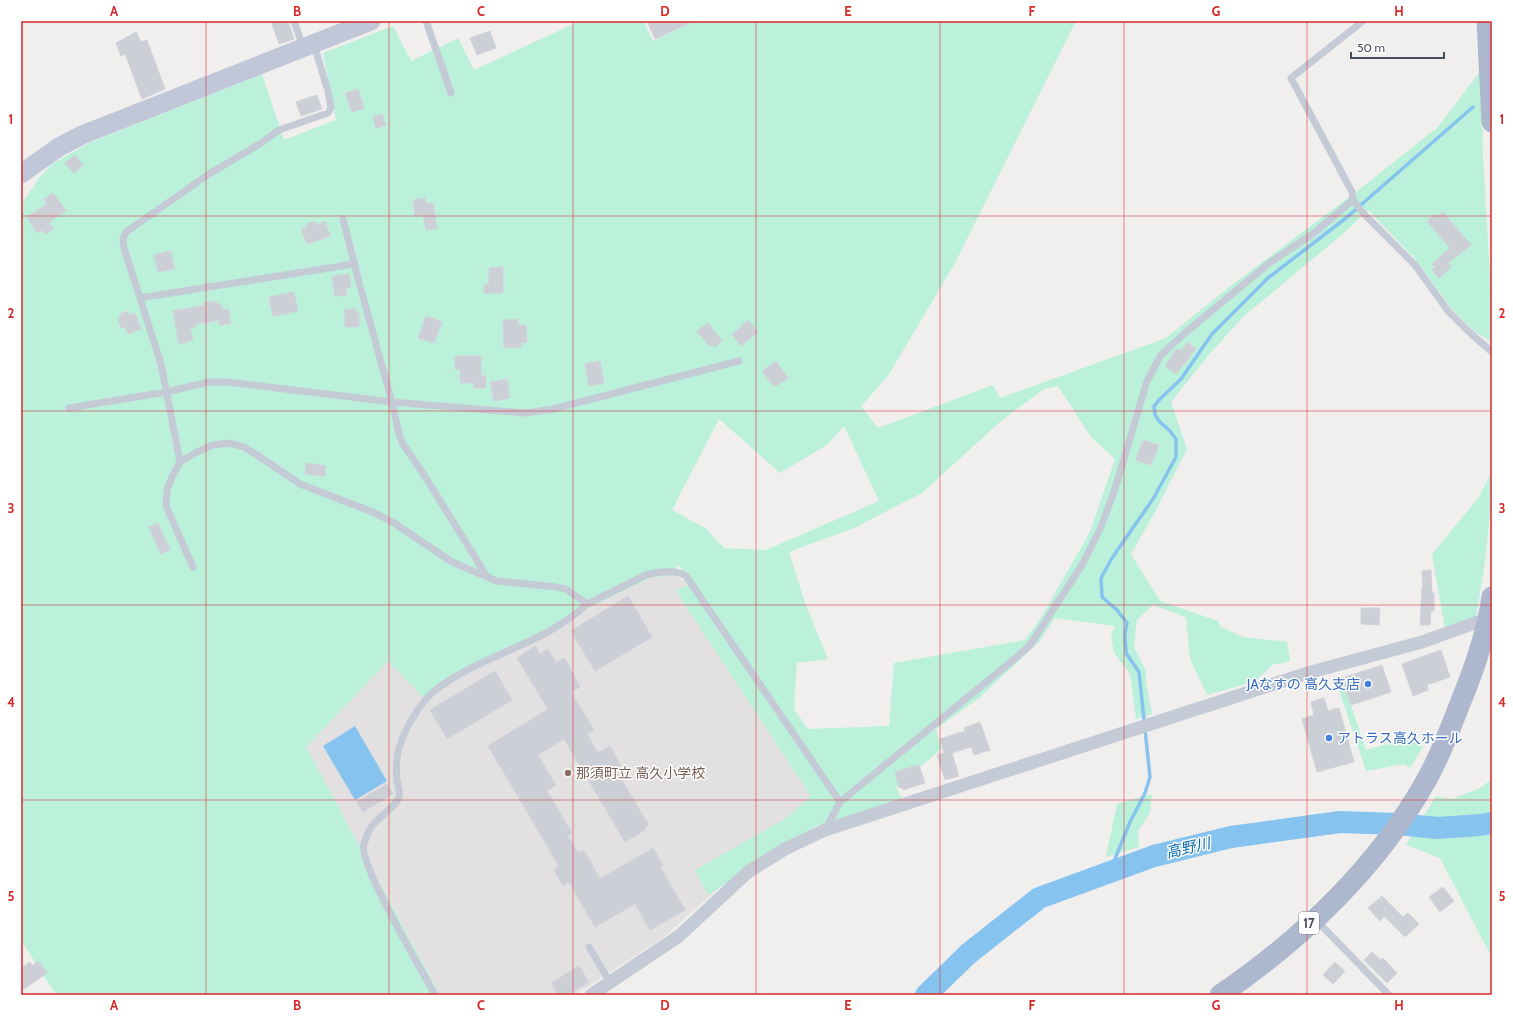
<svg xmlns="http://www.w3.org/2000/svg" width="1513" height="1016" font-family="Cabin,'Noto Sans JP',sans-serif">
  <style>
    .education { fill: #e2e0e0 }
    .green { fill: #bbf0da; fill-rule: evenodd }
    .water { fill: #86c4ef }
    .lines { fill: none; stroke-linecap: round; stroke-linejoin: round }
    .stream { stroke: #86c4ef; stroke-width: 3.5 }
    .river { stroke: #86c4ef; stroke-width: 22 }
    .building { fill: #cdcfd6; stroke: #d2d3da }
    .lane { stroke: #c4cad6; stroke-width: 7 }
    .street { stroke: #c4cad6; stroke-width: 13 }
    .secondary { stroke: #c0c7d8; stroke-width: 19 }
    .primary { stroke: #adb7ce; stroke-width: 21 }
    .grid { fill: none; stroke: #d62828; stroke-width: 1; stroke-opacity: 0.55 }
    .shop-dot { fill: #3f7fe0; stroke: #fff; stroke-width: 1.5 }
    .education-dot { fill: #8d6e63; stroke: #fff; stroke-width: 1.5 }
    .labels { text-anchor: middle; stroke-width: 3; stroke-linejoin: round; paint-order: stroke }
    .shield { fill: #fff; stroke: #7e828d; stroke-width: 1 }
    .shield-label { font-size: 13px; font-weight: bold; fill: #464d5c }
    .shop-label { font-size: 14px; fill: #366cbe; stroke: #fff; text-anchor: end }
    .education-label { font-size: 14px; fill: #785e54; stroke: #fff; text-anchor: start }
    .water-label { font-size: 15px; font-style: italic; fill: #0769ae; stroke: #fff }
    .neatline { fill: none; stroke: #d62828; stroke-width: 1.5 }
    .grid-label { font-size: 13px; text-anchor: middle; font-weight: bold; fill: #d62828 }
  </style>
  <rect width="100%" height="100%" fill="#f1efee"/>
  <path class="education" d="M676 576 685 581 833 798 750 860 664 937 575 995H440L306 747 388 661 480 666 561 628 587 609 652 577Z"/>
  <path class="green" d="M580 21H643L653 41 689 24 690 21H1076L955 263 888 376 861 406 878 428 993 385 1000 398 1166 338 1233 284 1360 189 1438 127 1481 70 1483 157 1492 309V342L1474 331 1450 307 1416 260 1368 210 1344 233 1243 317 1206 358 1171 402 1187 449 1155 512 1131 554 1160 601 1218 621 1221 627 1243 637 1287 642 1290 661 1272 665 1256 681 1207 695 1190 659 1186 617 1153 605 1137 620 1134 647 1146 671V682L1152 714 1136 719 1130 674 1114 653 1111 637 1115 626 1055 618 1039 642 979 698 936 729 941 749 896 788 903 800 842 820 816 826 708 895 695 870 785 819 811 796 675 590 695 583 677 564 676 576 652 577 587 609 561 628 480 666 423 697 388 661 306 747 440 995H56L21 940V205L40 177 52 164 89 143 262 74 284 140 336 120 323 53 393 26 411 61 458 38 474 70ZM1058 386 1090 436 1115 459 1090 532 1042 616 1025 640 894 663 889 726 808 729 794 709 797 663 828 659 805 603 789 552 854 528 922 493 1001 421 1044 389ZM719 419 780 473 827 445 844 426 879 501 766 550 724 548 705 528 672 510Z
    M1490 475V514L1485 563 1476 617 1445 629 1432 554 1479 497Z
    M1341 676 1366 750 1408 738 1423 747 1410 768 1404 764 1366 771 1335 678Z
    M1492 779V958L1440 858 1406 845 1436 796 1452 799 1480 788Z
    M1152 794 1150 813 1138 831 1139 847 1106 857 1117 804Z"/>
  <path class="water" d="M355 726 387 781 355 800 323 746Z"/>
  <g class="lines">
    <path class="stream" d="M1110 871 1130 822 1145 793 1150 777 1139 672 1126 653 1125 634 1127 623 1117 610 1102 597 1101 578 1112 558 1153 499 1176 457V439L1170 431 1160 422 1155 415 1154 406 1160 399 1181 379 1212 334 1268 278 1346 218 1473 107"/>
    <path class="river" d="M926 995 968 954 1039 898 1154 856 1231 837 1340 822 1398 824 1438 828 1480 825 1492 823"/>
  </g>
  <path class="building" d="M280 21H288L294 39 279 44 272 24Z
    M647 21H694L655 39Z
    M490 31 496 48 477 55 470 38Z
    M136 32 141 42 147 40 165 89 142 99 125 54 121 56 116 43Z
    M358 89 364 108 352 112 345 93Z
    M317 95 322 109 301 116 296 102Z
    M382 114 386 125 376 129 373 117Z
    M75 155 83 165 74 173 65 163Z
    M53 193 66 211 49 222 53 229 45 234 42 230 37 233 27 217 47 204 44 199Z
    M425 198 426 204 433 203 437 228 426 230 423 214 415 216 413 200Z
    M1443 212 1471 245 1448 263 1451 267 1439 278 1432 270 1435 267 1432 264 1450 248 1427 221 1434 214 1437 217Z
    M315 221 317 225 325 221 330 236 307 244 301 229 308 227 307 224Z
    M171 251 174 269 158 272 154 255Z
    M503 267V293H484V284H489V268Z
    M349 274 351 287 346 288 347 295 335 296 332 276Z
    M294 292 298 311 273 316 269 297Z
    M216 301 217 304H221L223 310 228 309 231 323 220 326 218 320 194 325 195 328H190L193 340 179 344 173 311 205 305 204 303Z
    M345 309H356V313H359V327H345Z
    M128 311 130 315 135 313 141 329 128 334 125 327 121 328 118 319 120 318V314Z
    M426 316 442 322 434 343 418 338Z
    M518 319V325H526L527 342 521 343V347L504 348 503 320Z
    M748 320 758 332 741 346 732 335Z
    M708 323 722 341 715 347 712 344 709 346 697 331Z
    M1188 342 1196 349 1176 374 1165 366 1177 348 1181 351Z
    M455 356H481V376H486V388H473L474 383H460V369H455Z
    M600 361 604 383 589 386 585 364Z
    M776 361 788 378 774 387 762 371Z
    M507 379 510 398 494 401 490 382Z
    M1143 440 1159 445 1151 465 1136 460Z
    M306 463 326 466 325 476 305 474Z
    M158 523 170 550 161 554 149 527Z
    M1431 570 1432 593H1434V611H1431L1430 625H1420L1422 587H1423L1422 571Z
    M628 596 652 637 595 671 571 631Z
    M1361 608H1380L1379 625 1361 624Z
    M535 646 540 654 548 649 556 662 565 658 580 687 571 692 594 730 587 734 598 753 610 746 621 766 615 769 649 825 644 828 645 830 625 842 564 739 538 755 556 785 547 791 572 833 568 836 578 853 584 850 600 879 653 848 663 865 660 866 685 910 650 930 635 904 595 927 569 882 563 885 554 870 559 866 488 746 548 709 517 658Z
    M1441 650 1450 677 1427 685 1428 690 1413 696 1402 664Z
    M1382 665 1391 692 1351 705 1342 678Z
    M495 671 512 700 447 739 430 710Z
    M1324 698 1328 711 1339 708 1354 762 1317 772 1302 719 1314 715 1311 702Z
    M980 722 990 750 974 755 971 747 952 753 959 776 945 780 937 755 944 753 940 739 965 731 964 728Z
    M919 765 925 783 903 790 902 787 899 788 895 772Z
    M387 784 393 794 363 812 357 802Z
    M1443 887 1454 901 1440 912 1429 897Z
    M1382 896 1403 917 1408 913 1419 924 1405 937 1384 916 1380 921 1368 908Z
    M1372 952 1381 960 1383 958 1397 973 1387 983 1364 960Z
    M38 961 47 973 21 991V968L30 962 32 966Z
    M1335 962 1345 971 1333 984 1323 975Z
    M579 966 589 982 568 995H558L551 983Z"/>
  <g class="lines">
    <path class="lane" d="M294 21 303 47
      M426 21 451 93
      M1363 21 1291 78 1352 192 1353 200 1362 212 1415 265 1448 311 1468 331 1492 352
      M343 219 360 286 392 402 399 434 403 444 426 478 486 575
      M140 298 354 264
      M69 408 166 392 209 382H227L392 402 526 413 553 409 739 361
      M180 462 161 364 124 248 123 239 126 232 209 174 258 145 279 130 328 113 331 108 328 91 314 45
      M193 567 166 506 167 490 171 479 180 462 195 453 213 445 230 443 244 447 257 455 300 484 375 513 394 523 452 562 497 581 556 587 566 589 587 604 646 575C658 572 675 569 686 576L840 802
      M825 830 840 802 1018 656 1030 645 1045 622 1082 565 1101 527 1115 489 1147 381 1161 355 1185 333 1268 264 1314 233 1353 200
      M1317 921 1389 995
      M589 947 610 982
      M435 995C423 972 357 862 364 844 366 838 368 832 371 827 378 817 397 807 399 796 400 791 398 785 397 781 396 770 396 758 399 748 405 728 421 700 438 688 484 654 545 644 587 604"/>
    <path class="street" d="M591 995 679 936 748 872 785 849 825 830 1311 672 1422 642 1492 617"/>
    <path class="secondary" d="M21 174 59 147 82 135 371 21"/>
    <path class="primary" d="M1487 21 1492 122
      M1220 995C1302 939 1379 866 1427 779 1441 754 1451 727 1461 701 1475 667 1487 633 1492 597"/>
  </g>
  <path class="grid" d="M206 21V995M389 21V995M573 21V995M756 21V995M940 21V995M1124 21V995M1307 21V995M21 216H1492M21 411H1492M21 605H1492M21 800H1492"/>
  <g class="shop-dot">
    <circle cx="1368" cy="684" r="4"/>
    <circle cx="1329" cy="738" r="4"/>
  </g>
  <circle class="education-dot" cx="568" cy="773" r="4"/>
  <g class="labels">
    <rect class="shield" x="1299" y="912" width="20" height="22" rx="3"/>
    <g class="shield-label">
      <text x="1309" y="928">17</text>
    </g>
    <g class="shop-label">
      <text x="1360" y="689">JAなすの 高久支店</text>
      <text x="1337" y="743" text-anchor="start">アトラス高久ホール</text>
    </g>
    <g class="education-label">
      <text x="576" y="778">那須町立 高久小学校</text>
    </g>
    <g class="water-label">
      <text transform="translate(1188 848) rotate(-13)" y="5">高野川</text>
    </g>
  </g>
  <rect width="1513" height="1016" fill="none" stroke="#ffffff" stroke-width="44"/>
  <path d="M1351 52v6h93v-6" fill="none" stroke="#464d5c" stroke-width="2"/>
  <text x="1357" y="52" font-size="12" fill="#464d5c" stroke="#ffffff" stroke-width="3" paint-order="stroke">50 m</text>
  <rect x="22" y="22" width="1469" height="972" class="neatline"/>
  <g class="grid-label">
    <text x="114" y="16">A</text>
    <text x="297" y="16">B</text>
    <text x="481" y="16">C</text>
    <text x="665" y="16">D</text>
    <text x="848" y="16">E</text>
    <text x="1032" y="16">F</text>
    <text x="1216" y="16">G</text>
    <text x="1399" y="16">H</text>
    <text x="11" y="124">1</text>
    <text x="1502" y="124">1</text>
    <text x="11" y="318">2</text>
    <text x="1502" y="318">2</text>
    <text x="11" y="513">3</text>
    <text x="1502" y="513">3</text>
    <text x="11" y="707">4</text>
    <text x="1502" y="707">4</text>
    <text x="11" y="901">5</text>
    <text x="1502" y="901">5</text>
    <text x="114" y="1010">A</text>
    <text x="297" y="1010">B</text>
    <text x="481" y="1010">C</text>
    <text x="665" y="1010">D</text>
    <text x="848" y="1010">E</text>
    <text x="1032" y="1010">F</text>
    <text x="1216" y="1010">G</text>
    <text x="1399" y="1010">H</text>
  </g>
</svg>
